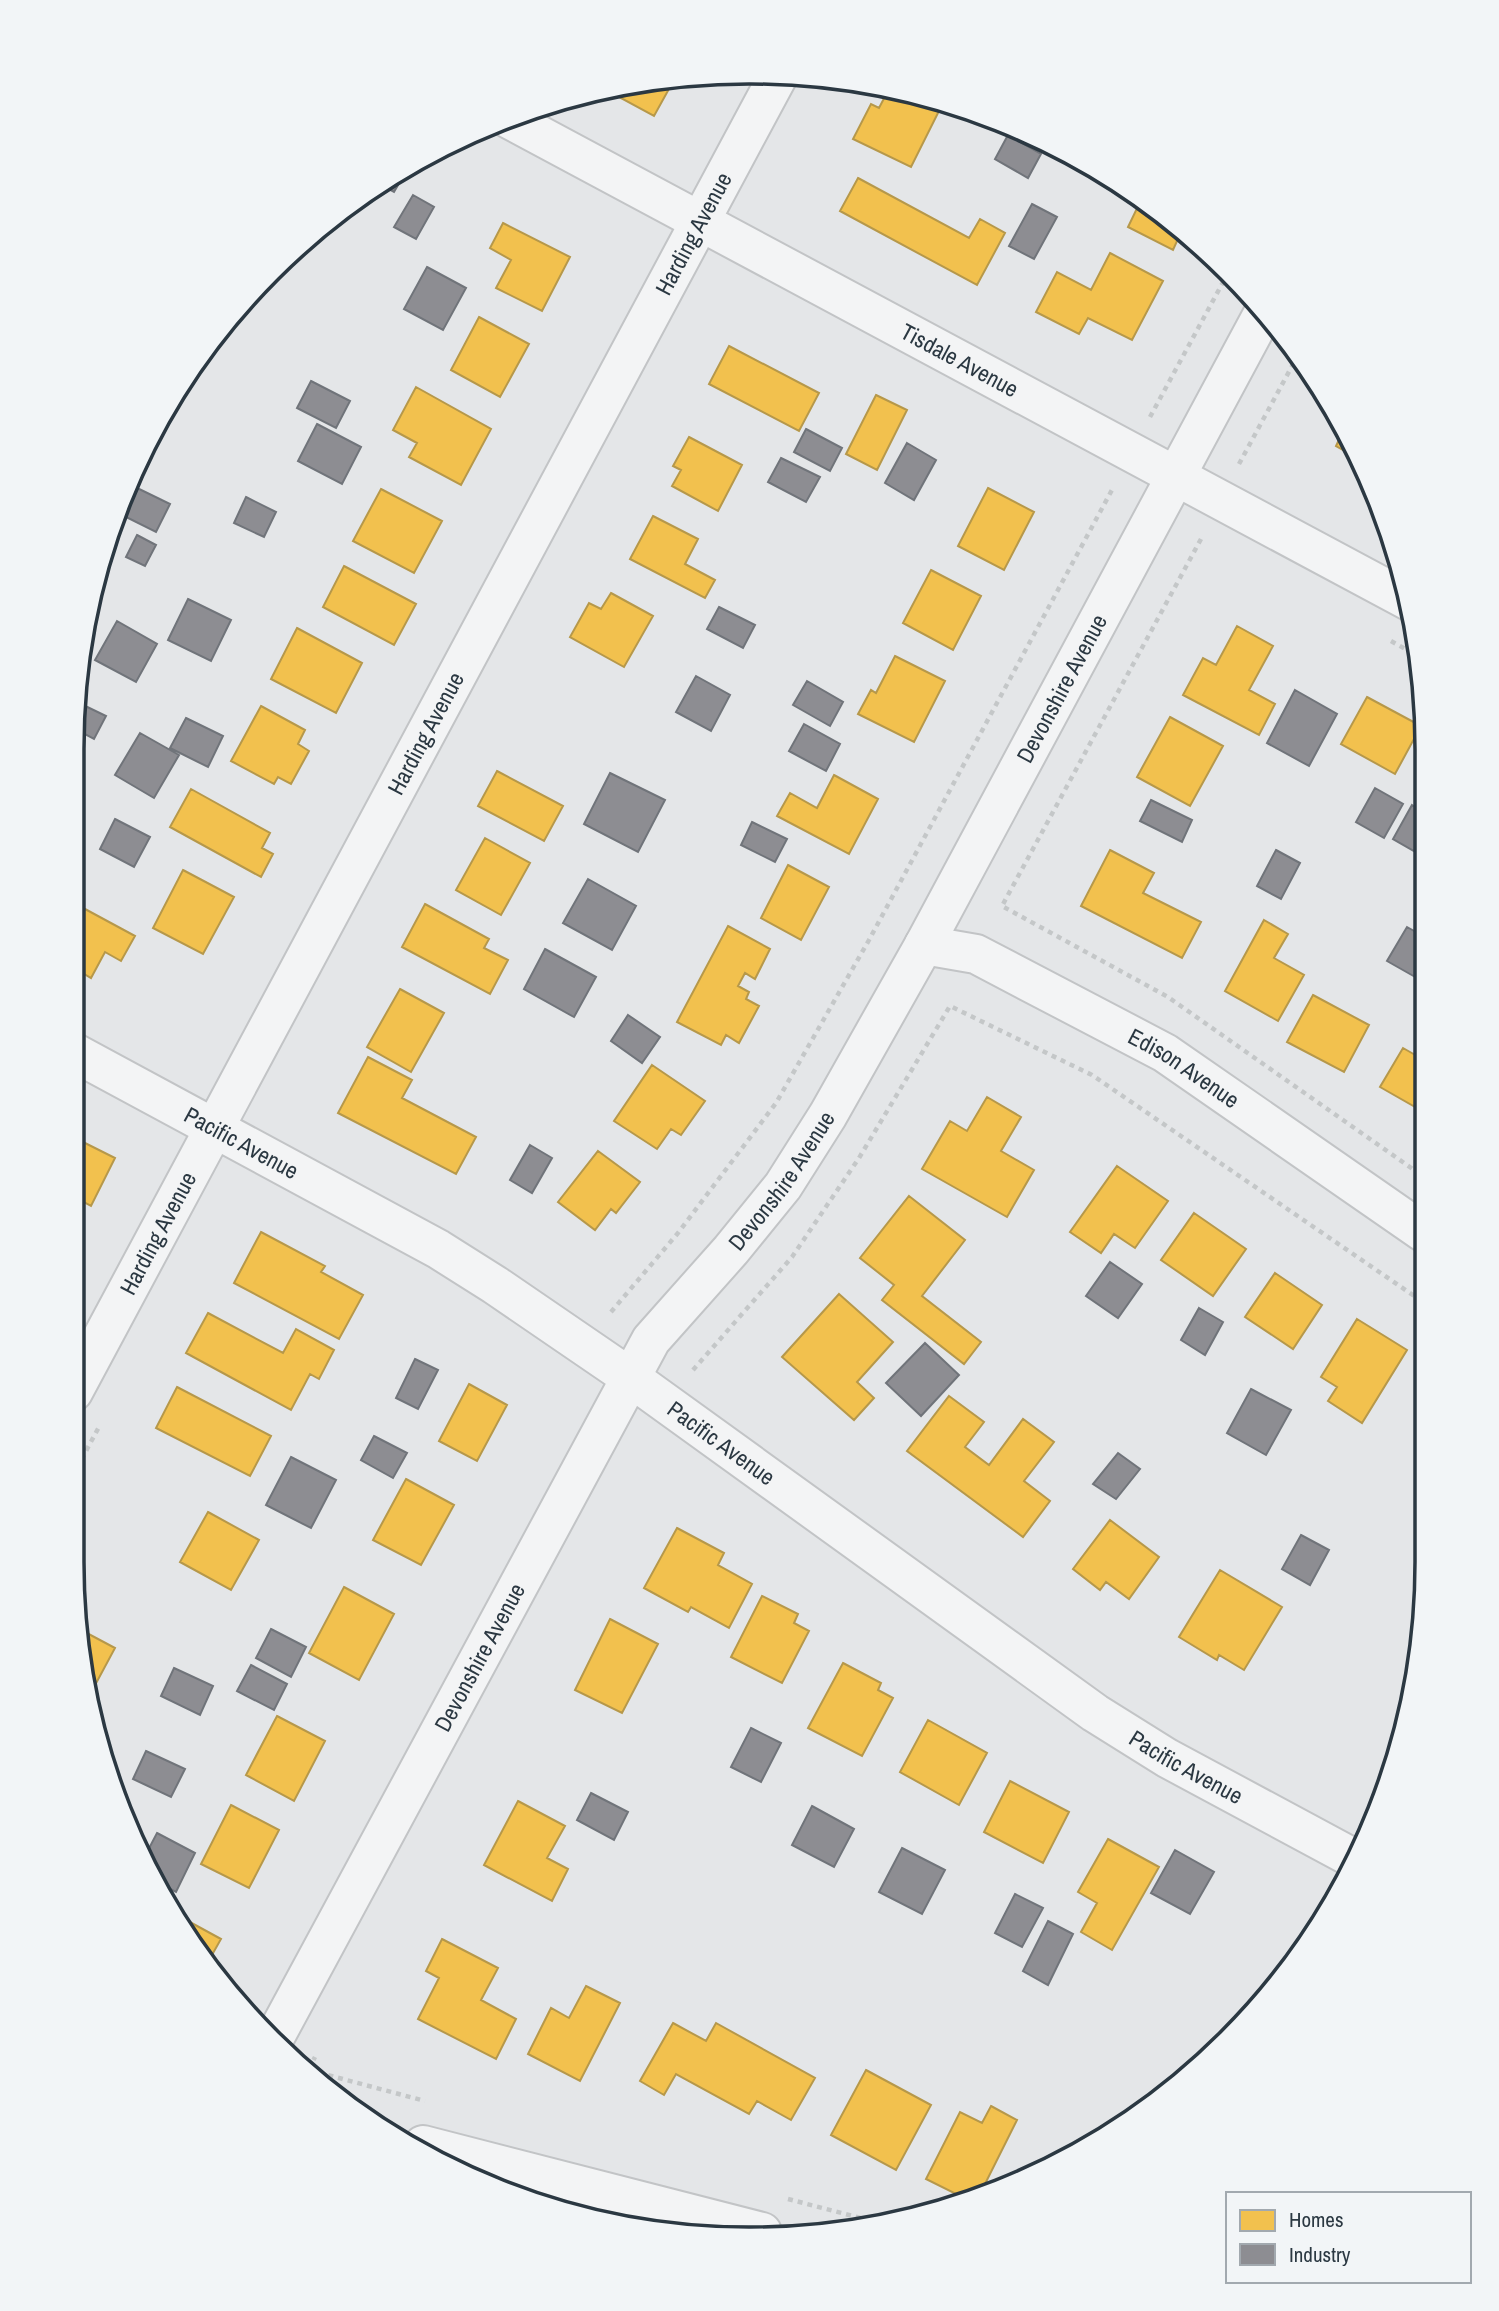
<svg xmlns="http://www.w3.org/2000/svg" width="1499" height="2311" font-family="'Archivo Narrow',sans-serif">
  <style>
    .homes { fill: #f2c14e; stroke: #b6984a; stroke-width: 2 }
    .industry { fill: #8d8d92; stroke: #70747a; stroke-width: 2 }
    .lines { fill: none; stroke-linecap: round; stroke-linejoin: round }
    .street-casing { stroke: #c2c4c6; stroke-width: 42 }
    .path { stroke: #c4c7c8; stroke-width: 4.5; stroke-dasharray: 5 5; stroke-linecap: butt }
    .street { stroke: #f3f4f5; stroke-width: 38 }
    .labels { text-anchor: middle; stroke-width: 7; stroke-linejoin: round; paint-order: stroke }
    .street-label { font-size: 23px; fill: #2b3842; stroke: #f2f5f7 }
    .rim { fill: none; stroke: #2b3842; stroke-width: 3.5 }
  </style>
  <rect width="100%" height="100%" fill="#e4e6e8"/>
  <path class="homes" d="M675 78 654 116 606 90Z
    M889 89 903 93 939 111 911 167 853 139 871 104 879 108Z
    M858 178 969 238 980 219 1005 233 977 285 840 211Z
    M1141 200 1182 230 1173 250 1128 227Z
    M503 223 570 257 542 311 496 288 511 260 490 248Z
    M1110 253 1163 281 1132 340 1088 318 1079 334 1036 312 1057 272 1091 290Z
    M479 317 529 344 500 397 451 370Z
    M729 346 819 393 799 431 709 384Z
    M416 387 491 429 461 485 409 457 417 443 393 430Z
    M876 395 907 410 877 470 846 454Z
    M1335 414 1358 450 1361 460 1336 446 1344 429 1331 422Z
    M689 437 742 465 718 511 672 486 681 470 673 466Z
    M988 488 1034 512 1004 570 958 546Z
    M381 489 442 521 414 573 353 541Z
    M653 516 698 539 685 564 715 580 705 598 630 559Z
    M344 566 416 604 394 645 323 607Z
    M931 570 981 596 953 650 903 623Z
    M611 593 653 616 624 667 570 637 589 603 601 609Z
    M1237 626 1273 646 1249 690 1275 704 1259 735 1183 695 1203 658 1216 665Z
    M297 628 362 663 336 713 271 679Z
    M895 656 945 681 914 742 858 714 871 690 876 693Z
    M1367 697 1421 726 1395 774 1341 744Z
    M261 706 305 730 298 744 309 751 291 784 278 777 274 784 231 761Z
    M1170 717 1223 746 1190 806 1137 777Z
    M497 771 563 806 544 841 478 806Z
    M834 775 878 799 849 854 777 816 790 793 817 808Z
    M191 789 270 833 262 848 273 854 261 877 170 827Z
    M485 838 530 863 501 915 456 890Z
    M1110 850 1154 873 1143 893 1201 922 1182 958 1081 906Z
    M788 865 829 887 801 940 761 918Z
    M183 870 234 897 203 954 153 928Z
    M425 904 489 939 484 948 508 960 490 994 402 947Z
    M85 909 135 936 121 961 105 952 91 978 76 969V925Z
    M1264 920 1288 934 1274 958 1304 975 1278 1021 1225 991Z
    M728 926 770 949 755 979 745 973 738 986 749 992 746 999 759 1006 739 1043 726 1035 721 1045 677 1022Z
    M400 989 444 1013 411 1072 367 1047Z
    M1313 995 1369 1025 1344 1072 1287 1042Z
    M1403 1048 1424 1060V1112L1380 1087Z
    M368 1057 412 1080 402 1098 476 1137 456 1174 338 1113Z
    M652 1065 705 1101 681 1135 671 1129 657 1149 614 1121Z
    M987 1097 1021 1117 1001 1151 1034 1170 1007 1217 922 1169 950 1121 967 1131Z
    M75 1138 115 1158 91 1206 74 1197Z
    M598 1151 640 1182 616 1213 611 1209 595 1230 558 1202Z
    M1117 1166 1168 1201 1135 1248 1114 1234 1101 1253 1070 1232Z
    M909 1196 965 1240 922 1296 981 1342 964 1364 882 1300 894 1285 860 1258Z
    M1194 1213 1246 1249 1213 1296 1161 1260Z
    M261 1232 325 1266 321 1272 363 1295 339 1339 234 1283Z
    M1275 1273 1322 1305 1293 1349 1245 1317Z
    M839 1294 893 1342 857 1382 874 1398 854 1420 782 1357Z
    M208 1313 283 1353 296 1329 334 1350 319 1379 310 1374 291 1410 186 1353Z
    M1357 1319 1407 1350 1362 1423 1328 1401 1337 1387 1321 1377Z
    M469 1384 507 1405 477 1461 439 1441Z
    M177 1387 271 1436 250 1476 156 1428Z
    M949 1396 984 1422 965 1447 989 1465 1023 1419 1054 1442 1024 1481 1050 1501 1023 1537 907 1451Z
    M406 1479 454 1505 421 1565 373 1540Z
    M208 1512 259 1540 231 1590 180 1562Z
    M1110 1520 1159 1557 1129 1599 1106 1582 1100 1590 1073 1569Z
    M677 1528 724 1553 718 1565 752 1584 729 1628 691 1607 688 1612 644 1588Z
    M1220 1570 1282 1607 1244 1670 1219 1655 1217 1660 1179 1637Z
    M344 1587 394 1614 359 1680 309 1653Z
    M762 1596 798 1614 794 1623 809 1631 782 1683 731 1657Z
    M610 1619 658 1644 622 1713 575 1690Z
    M83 1631 115 1648 93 1689Z
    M843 1663 881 1683 878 1690 893 1698 862 1756 808 1728Z
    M277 1716 325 1741 294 1801 246 1775Z
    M928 1720 987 1753 959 1805 900 1772Z
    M1010 1781 1069 1812 1043 1863 984 1832Z
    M518 1801 565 1826 547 1858 568 1869 552 1901 484 1865Z
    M231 1805 279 1830 249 1888 201 1864Z
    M1108 1839 1159 1867 1112 1950 1081 1932 1097 1903 1078 1892Z
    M177 1915 221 1939 208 1962 186 1938Z
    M442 1939 498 1968 481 2000 516 2019 496 2059 418 2019 439 1978 426 1971Z
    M586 1986 620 2003 580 2081 528 2054 551 2008 569 2018Z
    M673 2023 706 2041 716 2023 815 2078 791 2120 757 2101 749 2114 676 2074 664 2095 640 2081Z
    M866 2070 931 2105 896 2170 831 2135Z
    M991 2106 1017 2120 982 2190 964 2198 926 2179 960 2112 982 2123Z"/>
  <path class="industry" d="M1008 135 1041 154 1028 178 995 159Z
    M408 168 394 192 381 185Z
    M413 195 434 207 416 239 394 227Z
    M1032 204 1057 217 1034 259 1009 246Z
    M427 267 466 288 443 330 404 309Z
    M311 381 350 401 336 428 297 408Z
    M317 424 361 447 342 484 298 461Z
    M806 429 842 448 830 471 794 452Z
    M907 443 936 460 914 500 885 483Z
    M781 458 820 477 806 502 768 482Z
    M133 486 170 504 156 532 122 515Z
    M246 497 276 512 264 537 234 523Z
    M137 535 156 545 145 566 126 557Z
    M188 599 231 620 211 661 168 640Z
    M719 607 755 625 743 648 707 629Z
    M117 621 157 644 136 682 95 660Z
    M696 676 730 695 711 731 676 712Z
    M807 681 843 702 830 726 793 705Z
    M1295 690 1337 714 1309 766 1267 743Z
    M77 702 106 716 94 739 77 730Z
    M186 718 223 736 208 767 170 748Z
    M804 724 840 744 826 771 789 751Z
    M140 733 179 755 154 798 115 775Z
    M610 773 665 800 638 852 584 824Z
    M1375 788 1403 804 1384 838 1356 822Z
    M1151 800 1192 820 1182 842 1140 821Z
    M1412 805 1425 813V847L1421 855 1393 839Z
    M115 819 150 837 134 867 100 849Z
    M752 822 787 839 775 862 741 845Z
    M1276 850 1300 863 1281 899 1257 886Z
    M588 879 636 906 612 950 563 923Z
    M1407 927 1425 937V964L1417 978 1387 961Z
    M545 949 596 977 574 1017 524 989Z
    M628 1015 660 1037 642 1063 611 1041Z
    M530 1145 552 1158 532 1193 510 1180Z
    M1110 1262 1142 1284 1118 1318 1086 1296Z
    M1199 1308 1223 1322 1205 1355 1181 1340Z
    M925 1343 959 1375 921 1416 886 1383Z
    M415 1359 438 1370 418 1409 396 1398Z
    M1251 1389 1291 1410 1266 1455 1227 1433Z
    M374 1436 407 1453 393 1478 361 1460Z
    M1118 1453 1140 1469 1116 1499 1093 1484Z
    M291 1457 336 1480 311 1528 266 1505Z
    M1301 1535 1329 1550 1310 1585 1282 1569Z
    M271 1629 306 1647 291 1677 256 1658Z
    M251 1665 287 1684 274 1710 237 1691Z
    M174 1668 213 1686 200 1715 161 1696Z
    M751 1728 781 1743 761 1782 731 1767Z
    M146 1751 185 1769 171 1797 133 1779Z
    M591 1793 628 1812 614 1840 577 1820Z
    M812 1806 854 1829 834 1867 792 1845Z
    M157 1833 195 1853 176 1892 160 1884 145 1856Z
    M902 1848 945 1870 922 1914 879 1892Z
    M1175 1850 1214 1872 1190 1914 1151 1893Z
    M1015 1894 1043 1908 1022 1947 995 1933Z
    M1048 1921 1073 1934 1048 1985 1023 1971Z
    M1249 2001 1260 2007 1237 2028 1235 2027Z"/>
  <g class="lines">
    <g class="street-casing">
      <g id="street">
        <path id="s1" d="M509 119 1409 601"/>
        <path id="s2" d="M924 945 976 954 1165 1053 1423 1232"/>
        <path id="s3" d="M75 1053 438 1249 495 1285 631 1378 1095 1713 1167 1758 1353 1858"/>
        <path id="s4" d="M73 1392 778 76"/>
        <path id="s5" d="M276 2035 651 1340 731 1250 783 1186 828 1115 924 945 1264 312"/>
        <path d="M423 2145 762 2232"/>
      </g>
    </g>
    <path class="path" d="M1150 417 1228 273
      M1239 464 1298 355
      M1201 539 1002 906 1168 997 1424 1177
      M1391 641 1418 656
      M611 1312 678 1233 776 1103 869 940 1113 488
      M693 1370 792 1257 859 1158 950 1006 1092 1075 1423 1302
      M72 1477 100 1425
      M309 2069 315 2057
      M309 2070 425 2101
      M788 2199 872 2221"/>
    <use href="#street" class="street"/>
  </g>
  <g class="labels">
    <g class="street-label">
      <text dy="8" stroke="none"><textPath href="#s4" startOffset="1314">Harding Avenue</textPath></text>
      <text dy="8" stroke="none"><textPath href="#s1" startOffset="511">Tisdale Avenue</textPath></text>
      <text dy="8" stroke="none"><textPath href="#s5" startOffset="1563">Devonshire Avenue</textPath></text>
      <text dy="8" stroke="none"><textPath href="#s4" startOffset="747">Harding Avenue</textPath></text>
      <text dy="8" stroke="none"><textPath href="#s2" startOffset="290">Edison Avenue</textPath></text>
      <text dy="8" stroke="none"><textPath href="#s3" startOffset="189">Pacific Avenue</textPath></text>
      <text dy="8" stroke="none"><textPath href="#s5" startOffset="996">Devonshire Avenue</textPath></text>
      <text dy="8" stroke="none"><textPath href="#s4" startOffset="180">Harding Avenue</textPath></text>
      <text dy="8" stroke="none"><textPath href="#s3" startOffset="756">Pacific Avenue</textPath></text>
      <text dy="8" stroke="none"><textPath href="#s5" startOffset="429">Devonshire Avenue</textPath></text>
      <text dy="8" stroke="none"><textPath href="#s3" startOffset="1323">Pacific Avenue</textPath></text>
    </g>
  </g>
  <path d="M0 0H1499V2311H0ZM749 84H750A665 665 0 0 1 1415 749V1562A665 665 0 0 1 750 2227H749A665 665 0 0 1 84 1562V749A665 665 0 0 1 749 84Z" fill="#f2f5f7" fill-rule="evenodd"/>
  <path class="rim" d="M749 84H750A665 665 0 0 1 1415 749V1562A665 665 0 0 1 750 2227H749A665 665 0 0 1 84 1562V749A665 665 0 0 1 749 84Z"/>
  <rect x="1226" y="2192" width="245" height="91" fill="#f2f5f7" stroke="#a2a9af" stroke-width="2"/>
  <rect x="1240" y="2210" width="35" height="21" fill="#f2c14e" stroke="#a2a9af" stroke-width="2"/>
  <text x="1289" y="2227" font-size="21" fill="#2b3842">Homes</text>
  <rect x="1240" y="2244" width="35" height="21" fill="#8d8d92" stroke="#a2a9af" stroke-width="2"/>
  <text x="1289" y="2262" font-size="21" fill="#2b3842">Industry</text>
</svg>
